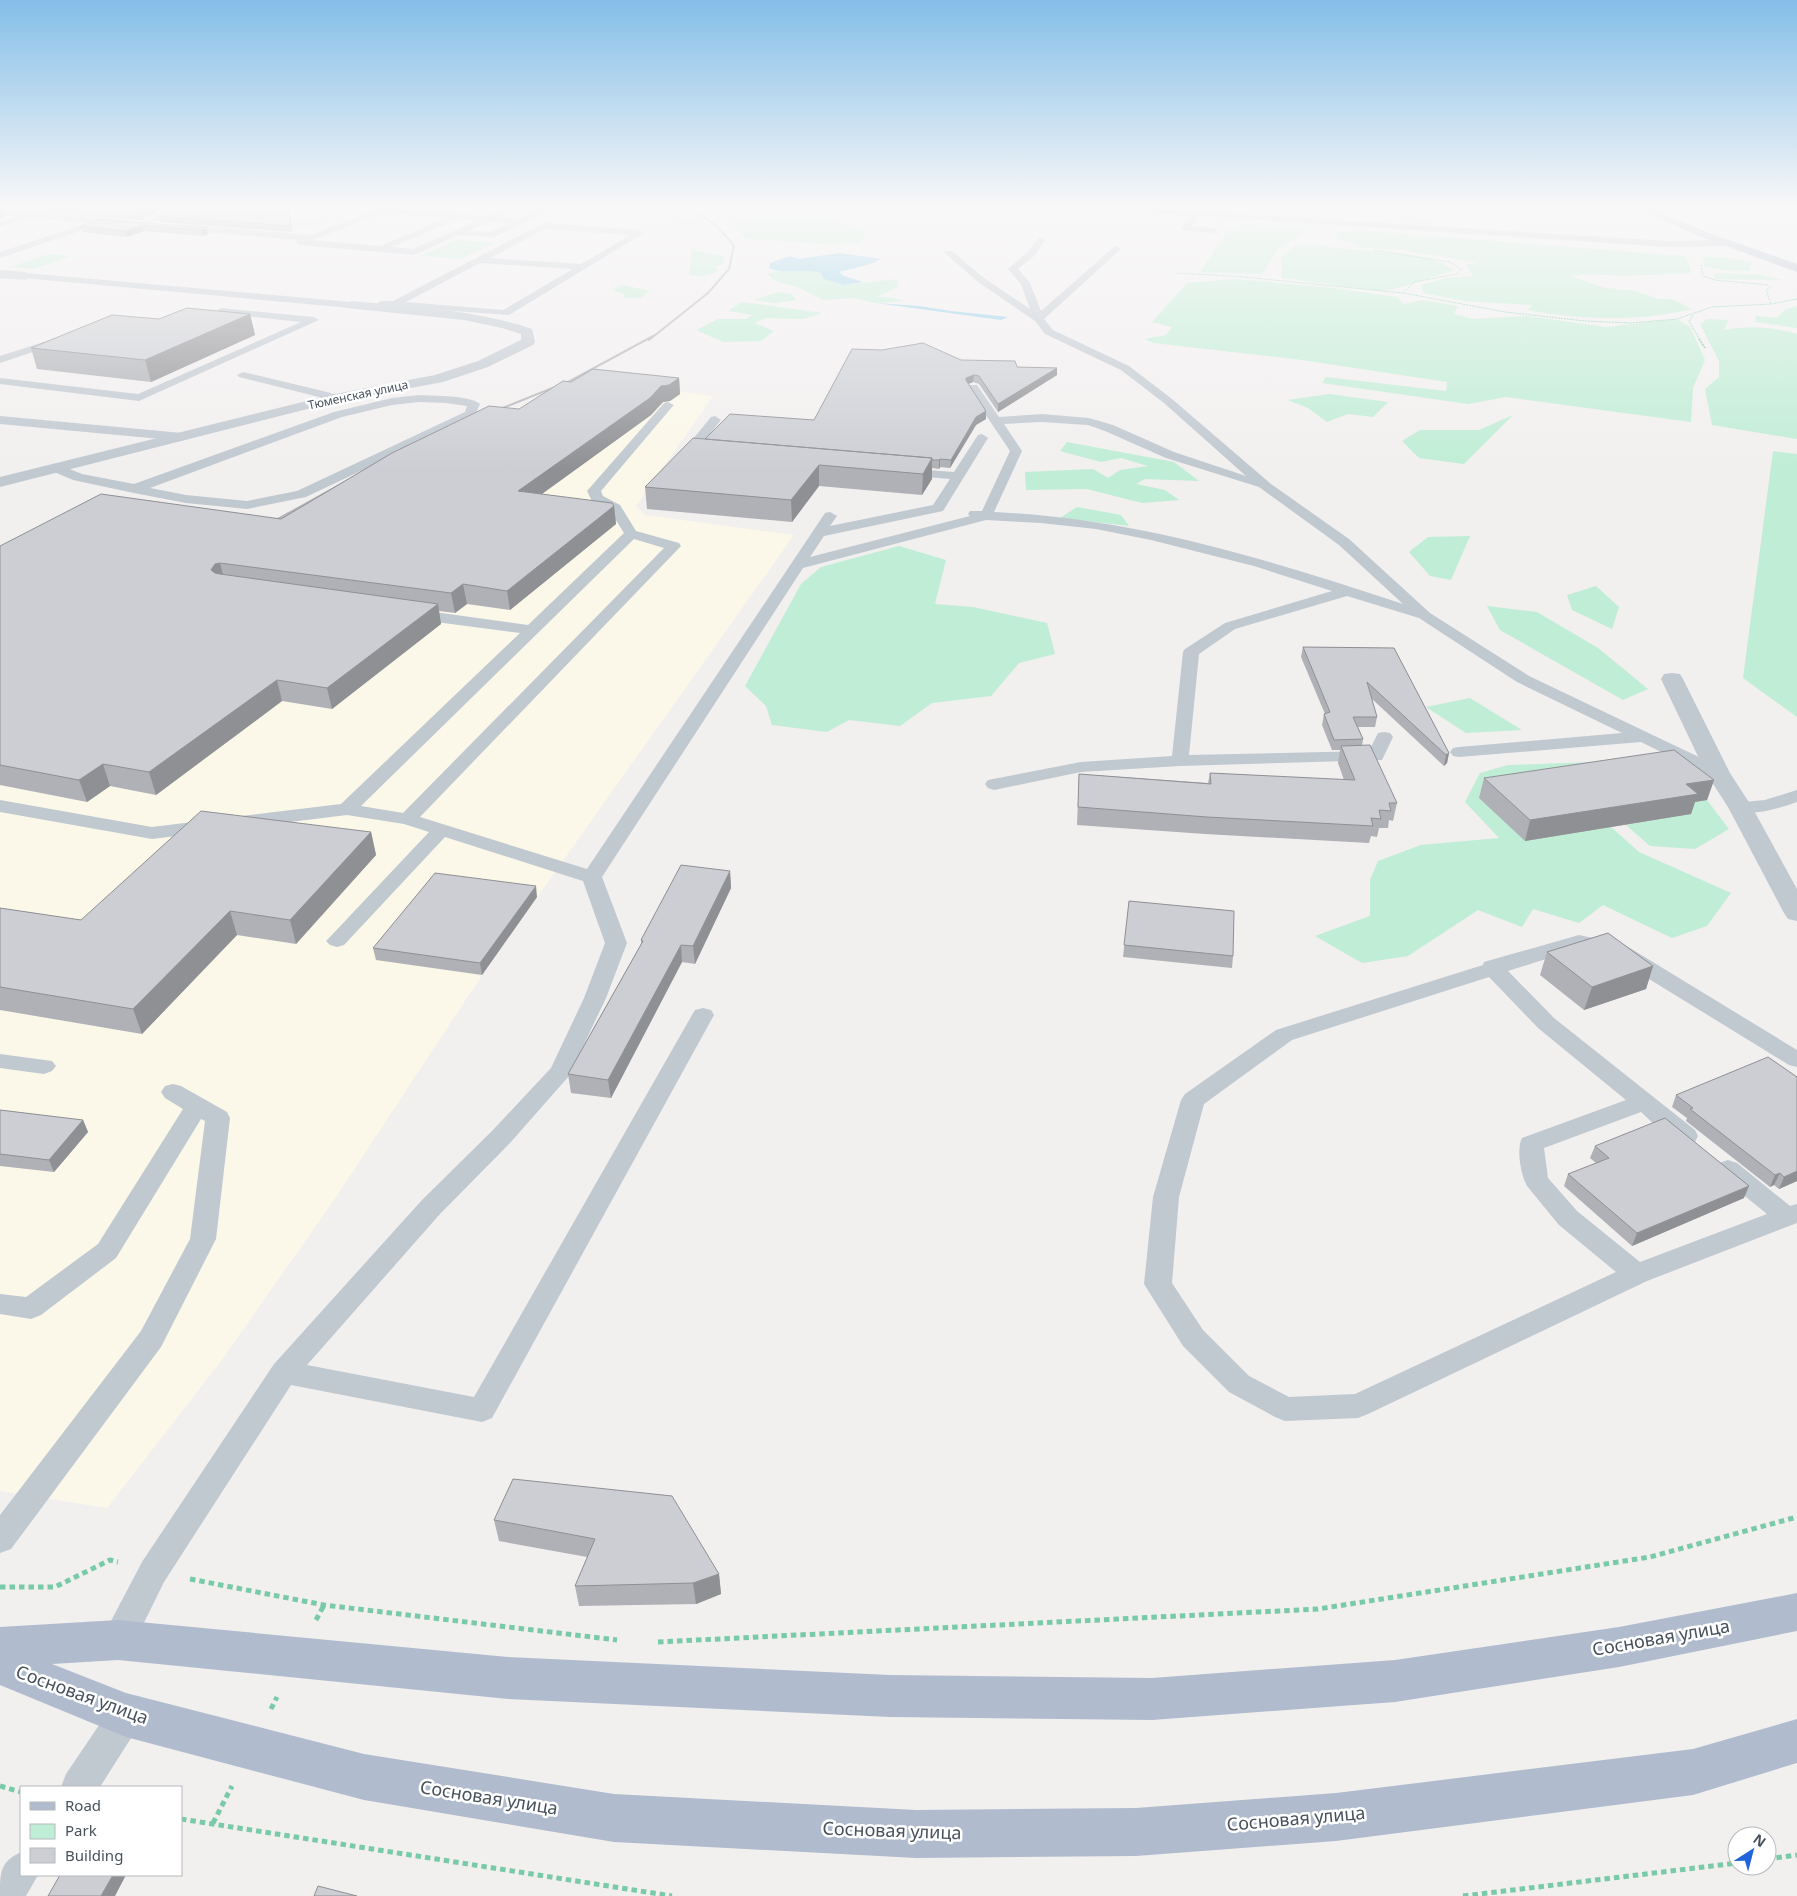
<svg xmlns="http://www.w3.org/2000/svg" width="1797" height="1896" font-family="'Noto Sans',sans-serif">
  <style>
    .commercial { fill: #fbf8e9 }
    .green { fill: #bfedd5 }
    .water { fill: #8ecee9 }
    .lines { fill: none; stroke-linecap: round; stroke-linejoin: round }
    .path-far2 { stroke: #79caa9; stroke-width: 1; stroke-dasharray: 2 1; stroke-linecap: butt }
    .path-far1 { stroke: #79caa9; stroke-width: 2; stroke-dasharray: 2 1; stroke-linecap: butt }
    .path { stroke: #79caa9; stroke-width: 5; stroke-dasharray: 5.5 4; stroke-linecap: butt }
    .lane { fill: #c0c8d0; fill-rule: evenodd }
    .street { fill: #c0c8d0; fill-rule: evenodd }
    .primary { fill: #b0bccd; fill-rule: evenodd }
    .rail-far1 { stroke: #b2b4b9; stroke-width: 2 }
    .rail { stroke: #b2b4b9; stroke-width: 2.5 }
    .wall { fill: #afb1b6 }
    .shaded-wall { fill: #8f9094 }
    .building { fill: #ccced4; stroke: #8f9094 }
    .labels { text-anchor: middle; stroke-width: 5; stroke-linejoin: round; paint-order: stroke }
    .far-street-label { font-size: 12px; fill: #48515c; stroke: #fff }
    .near-street-label { font-size: 18px; fill: #48515c; stroke: #fff }
  </style>
  <rect width="100%" height="100%" fill="#f2efef"/>
  <path class="commercial" d="M576 382H606L713 396 636 506 645 515 794 535 482 975 334 1200 221 1361 107 1508 0 1491V701L425 447Z"/>
  <path class="green" d="M645 205C675 205 678 204 704 221L685 227 657 209Z
    M697 205H779L796 207 793 211 810 216 825 215 836 217 837 221 852 225 866 232 861 243 832 245 744 238 734 226 740 222 720 220Z
    M1270 205H1379L1439 210 1428 218 1437 223 1426 225 1369 215 1342 219H1324L1297 212 1277 213 1257 210Z
    M282 215 330 219 305 229 256 225Z
    M1244 224 1316 226 1278 249 1262 274 1200 272 1228 230Z
    M1356 230 1686 256 1691 273 1624 276 1584 274 1570 276 1605 288 1635 291 1659 299H1673L1692 309C1637 322 1583 320 1528 310L1532 305 1465 301 1423 293 1421 285 1446 278 1473 276 1466 264 1481 263 1403 250 1363 248 1337 238V232Z
    M456 240 495 243 460 259 421 256Z
    M1314 244C1353 253 1395 249 1434 260 1441 262 1448 267 1455 270L1395 289 1380 291 1282 278 1281 257 1296 245Z
    M692 250 725 257 723 264 715 267 719 270C710 277 700 276 689 275Z
    M49 254 72 256 33 269 10 267Z
    M1702 257 1727 258 1752 262 1749 271 1721 270 1704 266Z
    M808 270 821 273 824 279 844 285 898 279 897 287 877 297 894 298 903 301 876 303 853 298 823 300 798 287 775 281 767 274C780 269 795 271 808 270Z
    M1713 273 1759 275 1783 280 1715 279Z
    M1234 279 1325 287 1397 297 1404 304 1423 300 1458 306 1454 314 1473 319 1527 316 1607 327 1676 319 1690 327 1705 360 1693 388 1691 422 1506 397 1468 404 1322 383 1326 377 1446 391 1447 382 1302 360 1154 343 1144 339 1166 335 1172 327 1152 322 1187 283Z
    M623 285 649 291 641 298H624V294L613 290Z
    M778 292 792 294 796 300 775 303 754 300Z
    M742 302 822 313 804 319 766 318 754 323 774 331 761 341 723 342 696 330 718 319H746L753 315 728 311Z
    M1797 306V328L1755 322 1756 316 1777 318 1786 309Z
    M1707 319 1729 320 1724 330C1750 325 1772 327 1797 334V439L1712 425 1705 389 1719 377V361L1700 324Z
    M1329 394 1388 402 1373 417 1348 414 1327 422 1308 408 1288 400Z
    M1513 415 1464 464 1419 458 1402 441 1420 430H1479Z
    M1067 442 1174 462 1199 481 1145 479 1136 484 1165 490 1179 500 1142 503 1087 489 1026 490 1025 472 1093 469 1108 478 1120 470 1148 466 1121 458 1101 462 1060 451Z
    M1773 451 1797 454V717L1743 678Z
    M1077 507 1121 515 1129 526 1060 518Z
    M1470 536 1451 580 1430 576 1409 552 1428 537Z
    M899 546 946 560 935 604 973 607 1047 623 1055 654 1019 663 991 696 932 703 900 726 849 720 827 732 772 725 766 706 745 686 801 584 821 567Z
    M1596 586 1619 607 1612 629 1572 610 1567 595Z
    M1487 606 1537 612 1598 648 1648 689 1623 700 1500 630Z
    M1470 698 1522 730 1466 733 1426 707Z
    M1653 760 1611 827 1639 852 1731 893 1707 926 1672 938 1603 905 1579 923 1533 909 1522 927 1478 910 1408 956 1362 963 1315 936 1370 916V880L1378 861 1421 845 1499 838 1465 802 1480 773 1508 765Z
    M1707 800 1729 829 1695 849 1650 846 1626 825 1690 814 1679 805Z"/>
  <path class="water" d="M840 253 881 259 870 264 839 272 844 276 863 282 844 285 824 279 821 273C803 268 786 275 769 268L770 263 790 256 798 259Z
    M876 303 919 306 951 311 1008 317 1001 320Z"/>
  <g class="lines">
    <path class="path-far2" d="M1374 250 1450 262 1461 269 1457 274 1414 282 1404 292
      M1701 265 1703 276 1715 280 1769 285
      M1177 273 1244 277 1403 293 1505 312 1585 321 1631 323 1677 319 1712 307 1771 304 1797 299
      M1771 286 1766 290 1771 304
      M1693 315 1689 321 1700 340"/>
    <path class="path-far1" d="M1699 339 1705 348"/>
    <path class="path" d="M190 1579 324 1605 617 1640
      M0 1587H55L110 1560 118 1562
      M316 1620 324 1605
      M658 1642 1318 1609 1650 1557 1797 1517
      M271 1709 277 1697
      M0 1786 21 1792
      M181 1819 672 1896
      M213 1823 232 1786
      M1767 1859 1797 1855
      M1463 1896 1737 1863"/>
    <path class="lane" d="M189 205H200L141 226 134 224Z
      M389 205H400L394 209 487 216 513 205H523L498 217 519 219 550 205H560L495 237 458 235 414 255 300 245 296 242 298 240 180 230 176 227 180 224 310 235ZM384 213 447 218 380 246 312 240ZM458 219 477 221 413 249 392 247ZM489 222 510 223 491 232 468 231Z
      M1094 205 1196 211 1203 207 1207 209 1205 212 1669 241 1729 240 1733 243 1729 246 1669 247 1201 216 1191 226 1216 228 1217 230 1213 233 1181 230V226L1192 216 1097 209 1093 207Z
      M0 211 124 220 128 223 124 226 96 223 95 226 0 258V252L88 223 0 215Z
      M544 223 640 230 644 233 509 315 386 306 376 310 371 307 381 301H393ZM545 229 631 235 581 264 490 258ZM480 263 573 269 503 310 406 302Z
      M1041 237 1045 240 1034 256 1018 269 1030 283 1041 311 1114 247 1117 246 1121 249 1044 319 1053 330 1129 366 1172 399 1271 484 1349 539 1430 613 1529 676 1724 769 1727 773 1724 777 1718 778 1712 777 1641 742 1459 757 1453 756 1450 752 1453 748 1459 747 1622 733 1517 682 1419 618 1347 596 1235 629 1199 654 1189 755 1369 751 1378 733 1384 732 1390 733 1393 737 1382 760 1180 766 1081 772 994 790 988 788 985 784 988 780 1081 762 1172 756 1183 652 1185 649 1225 623 1332 591 1254 566 1151 540 1096 529 1041 523 986 520 803 568 602 877 627 943 606 998 569 1076 510 1143 440 1214 307 1365 474 1397 692 1015 695 1010 703 1008 711 1010 714 1015 492 1418 482 1422 291 1385 164 1582 130 1651 118 1656 106 1651 101 1640 142 1562 274 1364 422 1200 492 1131 551 1068 584 998 605 943 583 881 445 837 344 945 337 947 330 945 326 941 330 937 429 832 404 824 347 815 152 839 0 812V800L152 827 341 804 520 633 413 619 408 617 405 614 408 611 413 609 528 625 624 533 610 511 592 501 587 491 664 403 668 402 674 405 672 407 601 491 603 496 620 505 636 531 679 543 681 546 420 817 587 869 825 513 830 512 837 516 830 526 933 505 950 479 904 475 899 474 898 471 899 468 954 472 978 435 982 434 988 438 943 511 824 536 810 557 970 516 968 514 970 511H982L1010 451 967 387 969 385H977L999 417 1042 414 1089 418 1113 425 1174 452 1246 476 1164 403 1121 370 1045 334 1035 321 978 282 945 253 946 251H952L984 278 1030 309 1021 284 1008 269 1028 252 1038 238ZM1042 422 1088 425 1105 431 1166 458 1259 487 1339 545 1403 604C1266 559 1139 519 994 512L1022 451 1004 424ZM634 539 664 548 403 813 361 806Z
      M26 273 351 302 356 305 351 308 23 278 21 276Z
      M221 308 314 317 319 320 139 401 0 384V378L138 394 301 322 217 313 216 311Z
      M59 337 64 340 63 342 0 363V356Z
      M243 372 327 392 339 396 341 398 335 401 239 377 237 375Z
      M419 395C433 396 470 395 480 404L474 417 306 497 247 509 186 503 134 493 73 480 52 471 51 468 57 464 82 474 134 484 334 412 392 398ZM419 402 446 403 467 406 465 412 297 491 247 501 186 495 150 488 342 417 392 405Z
      M0 416 182 433 188 437 182 441 0 424Z
      M715 416 721 420 697 450 702 454 700 457 684 456 682 453 684 450 711 417Z
      M1797 790V802C1777 809 1755 816 1733 811L1731 807 1733 803 1765 800Z
      M1579 935 1625 945 1797 1050V1067L1789 1065 1610 955 1580 948 1508 971 1554 1018 1695 1130 1698 1136 1695 1142C1674 1148 1656 1125 1641 1112L1544 1148 1548 1178 1577 1211 1640 1262 1767 1214 1719 1175 1715 1169 1719 1163 1728 1160 1737 1163 1790 1206 1797 1204V1223L1647 1281 1368 1414 1358 1418 1285 1421 1275 1417 1229 1392 1183 1346 1144 1284 1153 1197 1181 1100 1185 1094 1276 1030 1483 965 1484 962ZM1489 977 1538 1028 1626 1100 1522 1138C1516 1149 1521 1175 1527 1186L1559 1225 1616 1272 1355 1394 1289 1397 1249 1376 1203 1330 1172 1283 1179 1197 1204 1104 1292 1040Z
      M0 1054 52 1061 56 1066 52 1071 44 1074 0 1068Z
      M173 1084 181 1086 227 1112 230 1118 216 1239 161 1347 11 1549 0 1553V1515L141 1331 190 1239 205 1121 201 1119 116 1258 41 1315 31 1319 0 1314V1294L26 1297 98 1244 183 1109 165 1098 161 1092 165 1086Z
      M126 1698 138 1703 143 1715 138 1727 100 1787H61L66 1774 114 1703Z
      M21 1852V1875H38L26 1896H0C0 1872 0 1862 21 1852Z"/>
    <path class="street" d="M52 205H67L66 207 0 227V221Z
      M0 270 26 272 32 276 26 280 0 278Z
      M351 301C412 307 473 309 532 329L535 342 533 345 488 367 443 382 335 402 0 487V477L335 394 435 375 478 361 521 340V334L502 328 464 320 346 308 345 305Z
      M1672 673 1680 674 1683 679 1730 773 1752 807 1797 889V921L1788 919 1784 913 1728 807 1706 773 1661 679 1664 674Z"/>
    <path class="primary" d="M1630 205H1643L1709 233 1797 264V272L1701 237Z
      M1797 1593V1631L1619 1667 1395 1702 1152 1720 890 1717 508 1699 118 1660 52 1664 126 1693 364 1754 614 1794 916 1810 1136 1808 1336 1793 1693 1749 1797 1719V1763L1693 1795 1336 1841 1136 1856 916 1858 614 1842 364 1800 126 1737 0 1685V1627L118 1620 508 1657 890 1675 1152 1678 1395 1660 1619 1627Z"/>
    <path class="rail-far1" d="M649 340 708 293 729 269 734 246C720 226 704 215 682 205
      M490 413 570 381 655 335
      M287 514 348 480"/>
    <path class="rail" d="M267 525 289 513"/>
  </g>
  <path class="wall" d="M0 205H46L26 211 3 209 5 217 0 219Z
    M50 205H155L157 213 143 217 142 220 52 213Z
    M189 205H289L292 232 160 222 158 216Z
    M94 222 207 228 208 234 203 236 144 231 127 237 82 232 80 226Z
    M250 314 255 335 151 382 37 369 31 348 159 319Z
    M961 360 1017 367 1057 368V375L998 412 979 384 973 382 968 384 986 411V419L976 425 950 468 940 467 939 469 932 468V479L922 495 819 486 792 522 647 509 645 487 705 439 814 420Z
    M679 378 680 394 670 401 663 402 651 415 542 494 614 506 616 524 510 610 467 604 455 613 439 611 441 624 332 709 282 701 156 795 110 786 87 802 0 785V546L281 519 519 409 571 382Z
    M1303 647 1394 648 1449 753 1447 763 1444 766 1371 698 1377 717 1375 727H1358L1363 739 1362 746 1397 803 1393 821 1389 820 1388 828H1379L1377 837 1371 836 1369 843 1205 834 1077 825 1079 774 1208 783 1210 773 1344 780 1338 763 1340 750H1332L1322 725 1324 714H1325L1301 657Z
    M1484 778 1714 780 1707 800 1695 802 1691 814 1525 841 1479 798Z
    M371 832 376 855 296 944 237 935 142 1034 0 1010V908L81 920Z
    M730 871 731 888 695 964 682 962 611 1098 571 1093 568 1074 641 944V940Z
    M537 897 482 975 376 960 373 948Z
    M1129 901 1233 956 1232 968 1123 957Z
    M1547 952 1653 966 1646 989 1584 1010 1540 975Z
    M1676 1095 1797 1181 1779 1189 1774 1185 1770 1187 1686 1121 1687 1118 1672 1107Z
    M0 1110 83 1120 88 1132 54 1172 0 1166Z
    M1595 1146 1744 1198 1632 1246 1564 1186 1568 1174 1596 1163 1590 1158Z
    M513 1479 719 1574 721 1594 696 1604 579 1606 575 1586 587 1557 499 1541 494 1520Z"/>
  <path class="shaded-wall" d="M0 205H2L5 217 0 219Z
    M24 205H46L26 211Z
    M138 205H155L157 213 143 217 142 220Z
    M289 205 292 232 290 226Z
    M142 225 144 231 127 237 125 231Z
    M207 228 208 234 203 236 202 230Z
    M250 314 255 335 151 382 145 360Z
    M1057 368V375L998 412V404Z
    M974 375 973 382 966 385V378Z
    M679 378 680 394 670 401 663 402 651 415 521 509 518 491 661 386Z
    M986 411V419L976 425 950 468 951 460 976 417Z
    M932 458V479L922 495 923 474Z
    M940 459V467L939 469V460Z
    M819 465V486L792 522 791 500Z
    M614 506 616 524 510 610 507 591Z
    M220 563 225 582 220 583 211 570 215 564Z
    M463 584 467 604 455 613 451 593Z
    M438 604 441 624 332 709 327 688Z
    M277 680 282 701 156 795 149 772Z
    M1449 753 1447 763 1444 766 1446 755Z
    M103 764 110 786 87 802 79 780Z
    M1714 780 1707 800 1695 802 1691 814 1525 841 1530 820 1686 784Z
    M371 832 376 855 296 944 290 920Z
    M730 871 731 888 695 964 693 946Z
    M536 886 537 897 482 975 480 963Z
    M230 911 237 935 142 1034 133 1009Z
    M681 945 682 962 611 1098 608 1080Z
    M1653 966 1646 989 1584 1010 1592 987Z
    M83 1120 88 1132 54 1172 49 1160Z
    M1797 1171V1181L1779 1189 1784 1177Z
    M1780 1173 1774 1185 1770 1187 1775 1175Z
    M1749 1186 1744 1198 1632 1246 1637 1233Z
    M719 1574 721 1594 696 1604 693 1583Z
    M113 1875H126L115 1896H101Z"/>
  <path class="building" d="M189 205H289L290 226 158 216Z
    M96 219 207 228 202 230 142 225 125 231 80 226 94 222Z
    M187 308 250 314 145 360 31 348 112 315 159 319Z
    M923 343 961 360 1015 361 1017 367 1057 368 998 404 979 376 974 375 966 378V380L986 411 976 417 951 460 940 459 939 460H932V458L705 439 730 414 814 420 852 349 882 350Z
    M593 369 679 378 669 385 661 386 650 398 518 491 612 503 614 506 507 591 463 584 451 593 220 563 215 564 211 570 215 573 220 574 438 604 327 688 277 680 149 772 103 764 79 780 0 765V546L101 494 281 519 392 453 489 406 519 409 563 381 571 382Z
    M693 438 932 458 923 474 819 465 791 500 645 487Z
    M1303 647 1394 648 1449 753 1446 755 1367 682 1377 717H1353L1363 739 1334 740 1324 714 1330 712Z
    M1370 745 1397 803H1389L1391 811 1379 810 1381 819 1371 818 1373 826 1207 817 1078 807 1079 774 1211 784 1210 773 1355 780 1341 746Z
    M1674 750 1714 780 1686 784 1698 794 1530 820 1484 778Z
    M201 811 371 832 290 920 230 911 133 1009 0 987V908L81 920Z
    M681 865 730 871 693 946 681 945 608 1080 568 1074 643 941 641 940Z
    M435 873 536 886 480 963 373 948Z
    M1129 901 1234 911 1233 956 1124 945Z
    M1608 933 1653 966 1592 987 1547 952Z
    M1768 1057 1797 1077V1171L1784 1177 1780 1173 1775 1175 1690 1109 1693 1108 1676 1095Z
    M0 1110 83 1120 49 1160 0 1154Z
    M1665 1118 1749 1186 1637 1233 1568 1174 1609 1158 1595 1146Z
    M513 1479 672 1496 719 1574 693 1583 575 1586 595 1539 494 1520Z
    M60 1875H113L101 1896H48Z
    M318 1886 357 1896H314Z"/>
  <linearGradient id="sky" x2="0" y2="1"><stop stop-color="#84bee8"/><stop offset="0.44" stop-color="#f9f8f8"/><stop offset="1" stop-color="#f9f8f8" stop-opacity="0"/></linearGradient>
  <rect width="1797" height="470" fill="url(#sky)"/>
  <g class="labels">
    <g class="far-street-label">
      <text transform="translate(358 395) rotate(-12)" y="4">Тюменская улица</text>
    </g>
    <g class="near-street-label">
      <text transform="translate(1661 1638) rotate(-10)" y="6">Сосновая улица</text>
      <text transform="translate(82 1695) rotate(20)" y="6">Сосновая улица</text>
      <text transform="translate(489 1798) rotate(9)" y="6">Сосновая улица</text>
      <text transform="translate(1296 1819) rotate(-5)" y="6">Сосновая улица</text>
      <text transform="translate(892 1831) rotate(2)" y="6">Сосновая улица</text>
    </g>
  </g>
  <rect x="20" y="1786" width="162" height="90" fill="#ffffff" stroke="#b6b9be"/>
  <rect x="30" y="1802" width="25" height="8" fill="#b0bccd" stroke="#b6b9be"/>
  <text x="65" y="1811" font-size="15" fill="#48515c">Road</text>
  <rect x="30" y="1824" width="25" height="15" fill="#bfedd5" stroke="#b6b9be"/>
  <text x="65" y="1836" font-size="15" fill="#48515c">Park</text>
  <rect x="30" y="1848" width="25" height="15" fill="#ccced4" stroke="#b6b9be"/>
  <text x="65" y="1861" font-size="15" fill="#48515c">Building</text>
  <g transform="translate(1752 1851) rotate(36)"><circle r="24" fill="#ffffff" stroke="#b6b9be"/>
  <path d="M0-4L9 19L0 12L-9 19Z" fill="#2063db"/>
  <text y="-8" font-size="14" font-weight="bold" text-anchor="middle" fill="#48515c">N</text>
  </g>
</svg>
